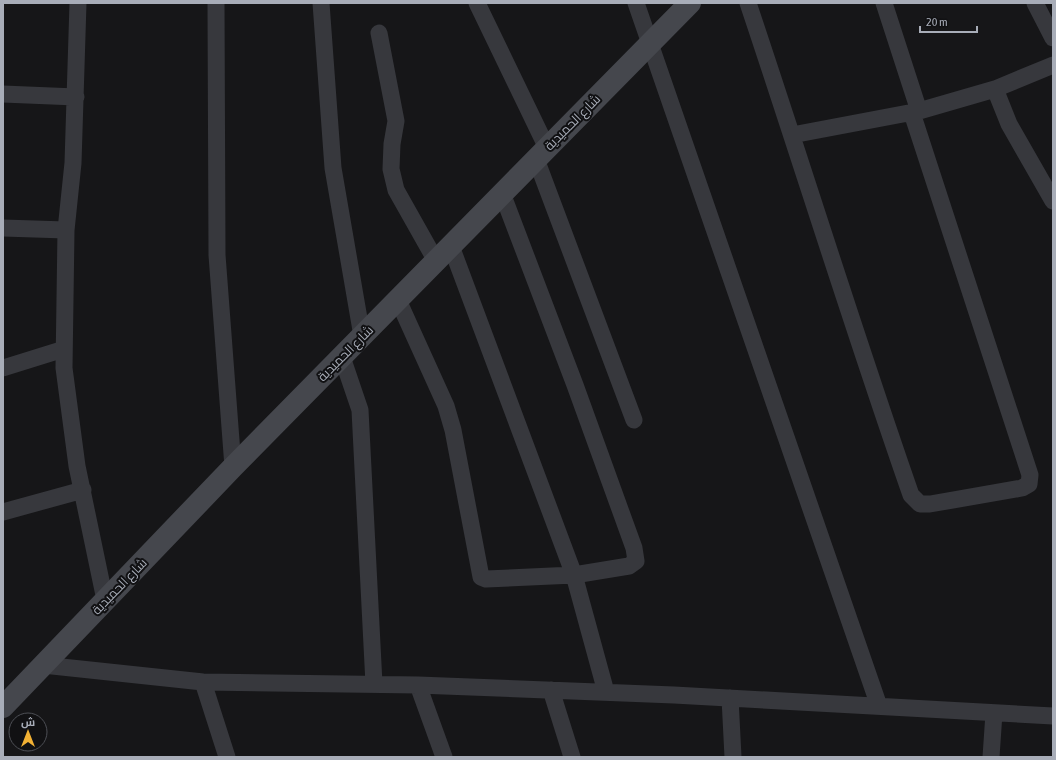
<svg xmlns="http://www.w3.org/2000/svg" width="1056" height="760" font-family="'Asap Condensed',Cairo,sans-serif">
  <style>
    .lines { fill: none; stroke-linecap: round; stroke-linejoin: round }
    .street { stroke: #37383d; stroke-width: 17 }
    .secondary { stroke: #45474d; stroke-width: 22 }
    .labels { text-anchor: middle; stroke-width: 4; stroke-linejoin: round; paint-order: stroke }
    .street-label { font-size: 13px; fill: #a8adb8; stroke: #111113 }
  </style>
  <rect width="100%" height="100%" fill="#161618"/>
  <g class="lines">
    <path class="street" d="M78 3 73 163 66 230 64 368 77 466 105 600
      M216 3 217 255 233 467
      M321 3 333 168 362 336
      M477 3 547 148
      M636 3 879 706
      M748 3C803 167 854 332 911 495L920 504H930L1022 488 1029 484 1030 475 912 113
      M884 3 919 111
      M1035 3 1053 38
      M379 33 396 121 392 144 391 169 396 190 436 261
      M995 89 1009 124 1053 201
      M3 94 76 97
      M792 135 919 111 995 89 1053 65
      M536 159 634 420
      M3 228 66 230
      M451 246 574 575 606 692
      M398 300 446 406 453 430 481 577 486 579 574 575 629 566 636 561 634 548 575 385 502 193
      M342 357 360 410 374 684
      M3 368 64 349
      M3 512 83 490
      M43 665 203 682 418 685 674 695 1053 716
      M203 682 227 757
      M418 685 444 757
      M551 690 572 757
      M730 698 733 757
      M991 757 994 713"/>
    <path class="secondary" d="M3 707 233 467 690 3"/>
  </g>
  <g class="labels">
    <g class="street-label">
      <text transform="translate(572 122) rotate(-45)" y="5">شارع الحميدية</text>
      <text transform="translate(345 353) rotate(-45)" y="5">شارع الحميدية</text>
      <text transform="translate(119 586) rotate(-46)" y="5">شارع الحميدية</text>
    </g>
  </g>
  <rect width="1056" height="760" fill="none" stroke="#a8adb8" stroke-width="8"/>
  <g transform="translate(28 732)"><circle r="19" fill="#111113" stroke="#4d4f55"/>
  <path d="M0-3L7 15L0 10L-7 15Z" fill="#f2b134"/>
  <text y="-6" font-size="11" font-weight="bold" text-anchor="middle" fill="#a8adb8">ش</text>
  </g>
  <path d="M920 26v6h57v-6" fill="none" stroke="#a8adb8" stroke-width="2"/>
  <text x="926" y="26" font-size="12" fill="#a8adb8" stroke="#111113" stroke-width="3" paint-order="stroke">20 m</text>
</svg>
